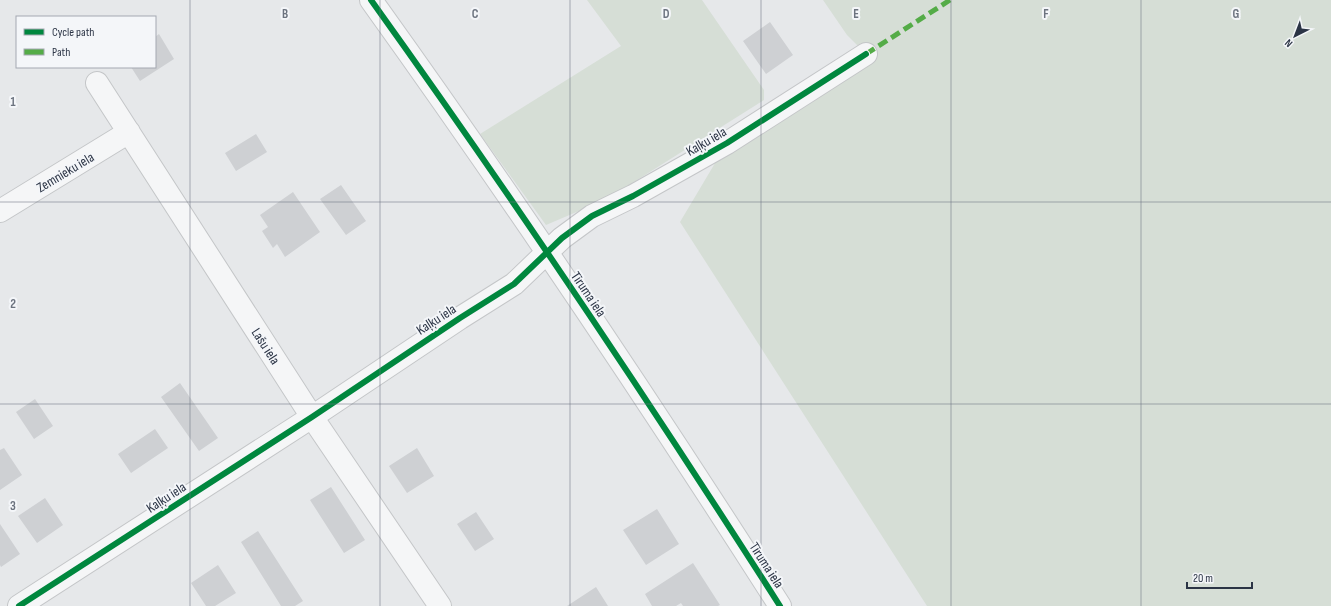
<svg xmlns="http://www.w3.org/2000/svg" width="1331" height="606" font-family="'Sofia Sans Condensed',sans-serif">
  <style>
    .green { fill: #d6ded6 }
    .building { fill: #ced0d3 }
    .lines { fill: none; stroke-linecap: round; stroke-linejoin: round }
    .minor-casing { stroke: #c4c6c8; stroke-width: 24 }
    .minor { stroke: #f5f6f7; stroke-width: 22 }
    .quiet { stroke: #54ac47; stroke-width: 5; stroke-dasharray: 10 5; stroke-linecap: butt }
    .cycleway-casing { stroke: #f4f6f9; stroke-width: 8 }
    .cycleway { stroke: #00873e; stroke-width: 6 }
    .grid { fill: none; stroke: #6c737f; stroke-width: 1; stroke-opacity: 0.55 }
    .labels { text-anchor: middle; stroke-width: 4; stroke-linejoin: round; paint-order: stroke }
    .street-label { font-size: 14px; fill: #2b3445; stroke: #f4f6f9 }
    .grid-label { font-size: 13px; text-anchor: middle; font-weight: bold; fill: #6c737f; stroke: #f4f6f9; stroke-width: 4; stroke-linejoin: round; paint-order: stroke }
  </style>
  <rect width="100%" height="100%" fill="#e6e8ea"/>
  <path class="green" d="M587 0H702L764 90V100L607 199 546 225 480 134 621 46Z
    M823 0H1331V606H927L680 222 727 143 866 54 847 35Z"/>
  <path class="building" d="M770 22 793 55 766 74 743 41Z
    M159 34 174 59 140 81 131 67H155V37Z
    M256 134 267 152 236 171 225 153Z
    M341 185 366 221 346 235 320 199Z
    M293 192 320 232 285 257 277 244 273 248 262 231 268 227 260 215Z
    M180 383 218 438 199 451 161 397Z
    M35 399 53 426 34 439 16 412Z
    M155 429 168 448 131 473 118 454Z
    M4 448 22 475 0 490V450Z
    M417 448 434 476 407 493 389 466Z
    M331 487 365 540 344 553 310 500Z
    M45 498 63 525 37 543 18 516Z
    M657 509 679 544 646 565 623 530Z
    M476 512 494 539 475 551 457 524Z
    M0 524 20 554 1 567 0 565Z
    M258 531 303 601 295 606H281L241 542Z
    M693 563 720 605 718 606H683L681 603 676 606H652L645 594Z
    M218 565 236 593 215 606H206L191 583Z
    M596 587 608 606H567Z"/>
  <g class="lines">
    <g class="minor-casing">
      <path id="minor" d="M371 0C513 198 649 401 780 606
        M97 83 312 417 440 606
        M0 211 129 132
        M19 606 312 417 460 318 514 284 562 238 592 216 633 196 727 143 866 54"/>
    </g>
    <use href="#minor" class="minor"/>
    <path class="quiet" d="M866 54 950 0"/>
    <g class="cycleway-casing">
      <path id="cycleway" d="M371 0C513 198 649 401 780 606
        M19 606 312 417 460 318 514 284 562 238 592 216 633 196 727 143 866 54"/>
    </g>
    <use href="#cycleway" class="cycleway"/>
  </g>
  <path class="grid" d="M190 0V606M380 0V606M570 0V606M761 0V606M951 0V606M1141 0V606M0 202H1331M0 404H1331"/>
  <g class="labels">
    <g class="street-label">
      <text transform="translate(706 141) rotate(-30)" y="5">Kaļķu iela</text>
      <text transform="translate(65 172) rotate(-31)" y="5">Zemnieku iela</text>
      <text transform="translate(589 294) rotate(56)" y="5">Tīruma iela</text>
      <text transform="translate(436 319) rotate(-33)" y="5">Kaļķu iela</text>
      <text transform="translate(266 346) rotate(57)" y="5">Lašu iela</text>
      <text transform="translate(166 497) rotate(-33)" y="5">Kaļķu iela</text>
      <text transform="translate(767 565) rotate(57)" y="5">Tīruma iela</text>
    </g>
  </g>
  <g class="grid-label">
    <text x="285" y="18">B</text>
    <text x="475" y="18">C</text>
    <text x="666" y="18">D</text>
    <text x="856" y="18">E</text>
    <text x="1046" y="18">F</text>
    <text x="1236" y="18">G</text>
    <text x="13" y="106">1</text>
    <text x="13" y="308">2</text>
    <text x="13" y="510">3</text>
  </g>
  <rect x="16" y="16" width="140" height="52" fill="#f4f6f9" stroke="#a4a8b1"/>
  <rect x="24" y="29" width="20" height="6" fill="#00873e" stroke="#a4a8b1"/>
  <text x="52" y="36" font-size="12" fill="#2b3445">Cycle path</text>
  <rect x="24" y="49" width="20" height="6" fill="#54ac47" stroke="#a4a8b1"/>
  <text x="52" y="56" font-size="12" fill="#2b3445">Path</text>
  <g transform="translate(1295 36) rotate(222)" stroke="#f4f6f9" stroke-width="3" paint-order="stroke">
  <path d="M0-3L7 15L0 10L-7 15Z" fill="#2b3445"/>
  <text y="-6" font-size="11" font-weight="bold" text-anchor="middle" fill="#2b3445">N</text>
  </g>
  <path d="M1187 582v6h65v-6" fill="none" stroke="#2b3445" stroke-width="2"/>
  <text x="1193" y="582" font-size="12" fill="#2b3445" stroke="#f4f6f9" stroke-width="3" paint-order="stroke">20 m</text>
</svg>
